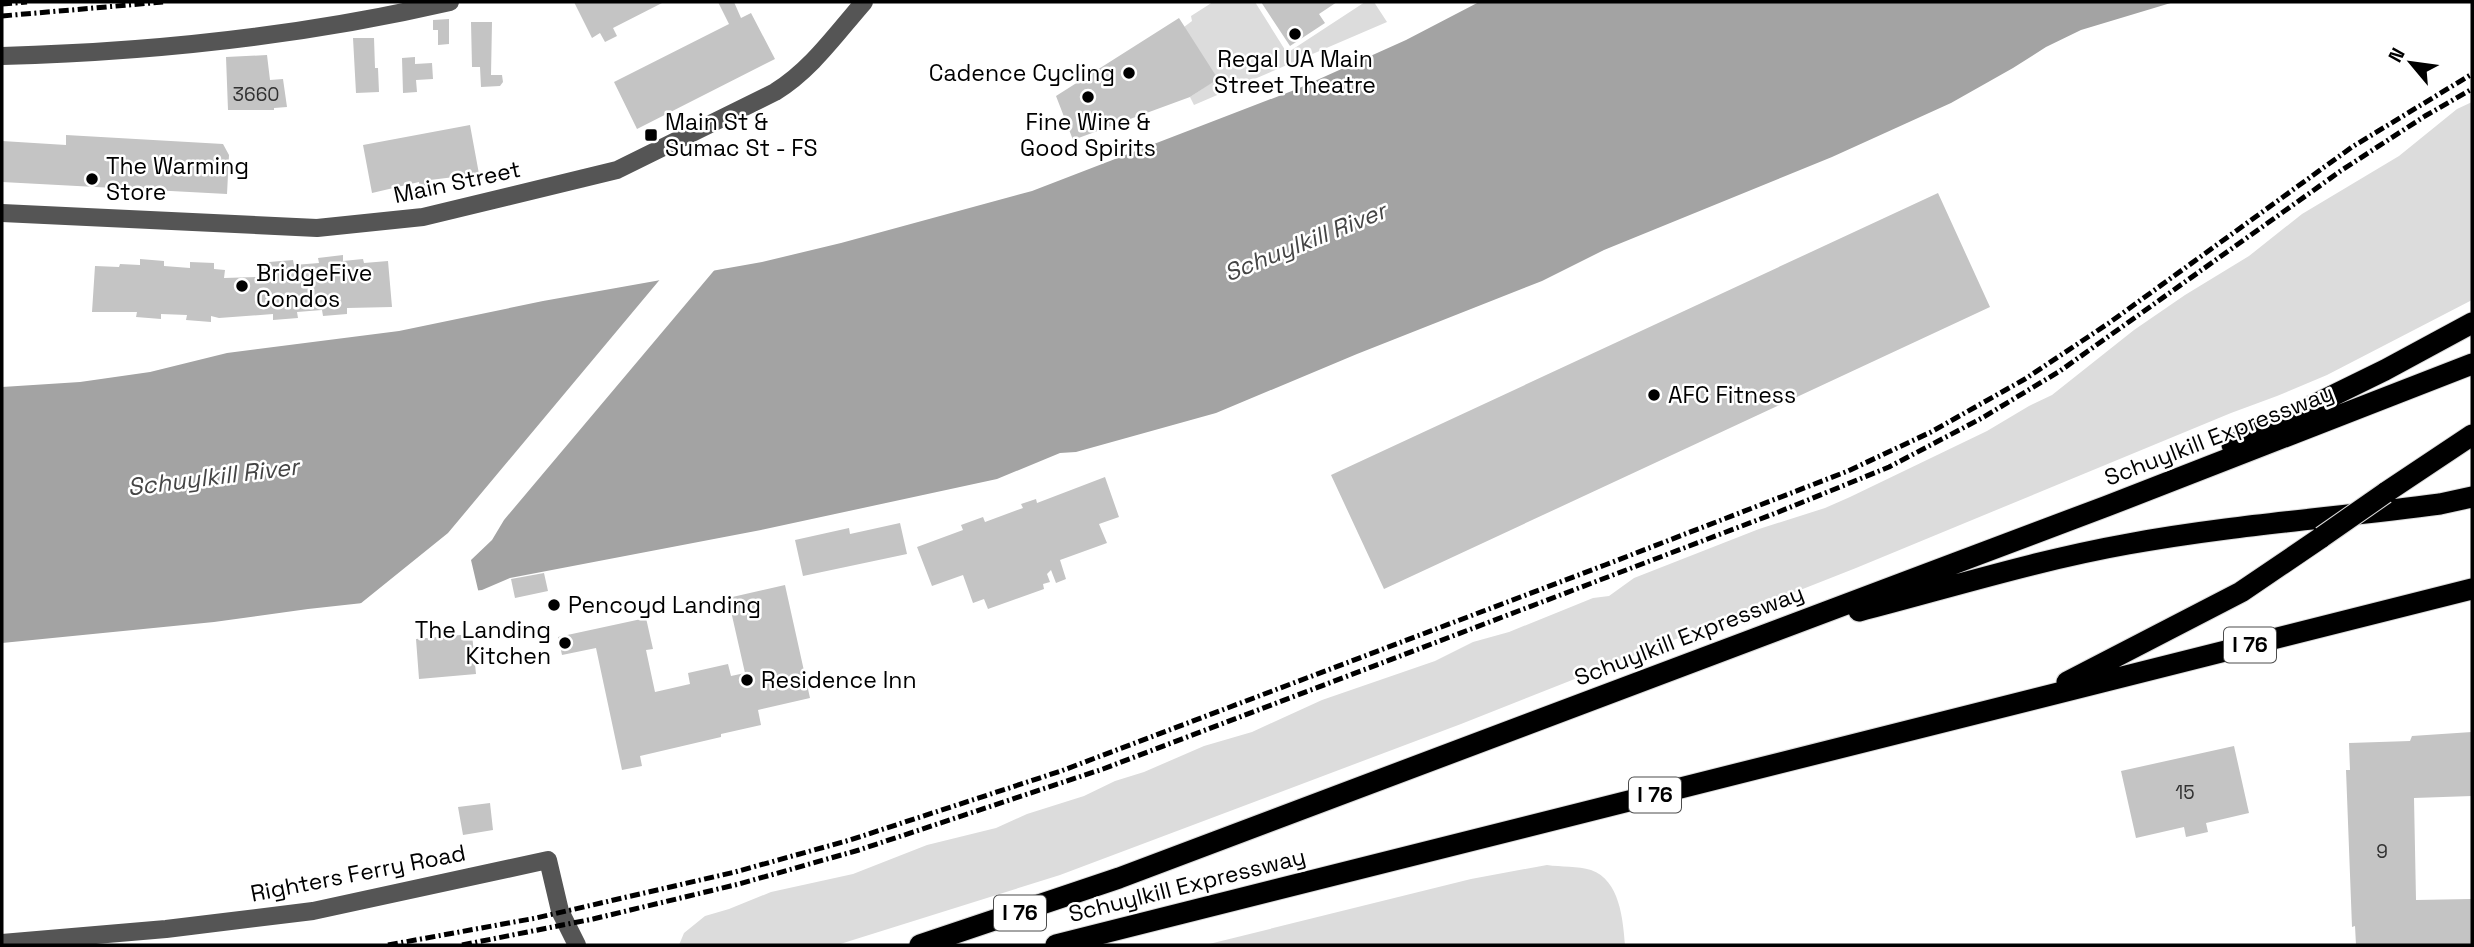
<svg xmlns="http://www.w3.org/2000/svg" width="2474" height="947" font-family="'Space Grotesk',sans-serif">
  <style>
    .green { fill: #dcdcdc }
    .water { fill: #a3a3a3 }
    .pier { fill: #fff }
    .building { fill: #c4c4c4 }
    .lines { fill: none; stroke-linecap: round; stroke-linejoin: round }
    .highway-casing { stroke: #dbdbdb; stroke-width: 23 }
    .minor { stroke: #555; stroke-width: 18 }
    .highway { stroke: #000; stroke-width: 21 }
    .rail { stroke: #000; stroke-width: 5; stroke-dasharray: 10 3.5 2 3.5; stroke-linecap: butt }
    .highway-bridge-casing { stroke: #dbdbdb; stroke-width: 23; stroke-linecap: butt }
    .highway-bridge { stroke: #000; stroke-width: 21 }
    .poi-dot { fill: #000; stroke: #fff; stroke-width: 2.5 }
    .labels { text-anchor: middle; stroke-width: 5; stroke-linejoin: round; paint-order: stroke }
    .number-label { font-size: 19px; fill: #313131 }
    .shield { fill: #fff; stroke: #4c4c4c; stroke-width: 2 }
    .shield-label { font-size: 21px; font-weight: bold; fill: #000 }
    .poi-label { font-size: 23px; fill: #000; stroke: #fff; text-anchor: start }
    .street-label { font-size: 23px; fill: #000; stroke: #fff }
    .water-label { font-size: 24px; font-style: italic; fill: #444; stroke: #fff }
  </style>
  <rect width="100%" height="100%" fill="#fff"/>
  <path class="green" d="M1213 2H1255L1287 53 1365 2H1374L1387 22 1194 105 1190 97 1217 79 1184 27 1192 21 1191 16Z
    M2472 102V300L2327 375 2277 396 2231 413 1856 568 1461 724 1060 875 837 945H679L684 933 705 916 729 909 771 892 853 874 927 845 996 828 1027 814 1084 796 1115 781 1144 772 1204 746 1252 732 1322 700 1435 661 1473 642 1509 632 1593 598 1609 596 1634 578 1759 529 1825 508 1850 497 1987 431 2029 406 2052 395 2134 330 2185 295 2249 256 2302 214 2399 156 2457 109Z
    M1547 865C1561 867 1578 866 1591 870 1620 880 1623 920 1625 945H1205L1471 879Z"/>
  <path class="water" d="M1479 2H2174L2081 30 2046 47 2013 68 1951 103 1832 157 1604 250 1542 281 1357 354 1216 413 1076 452 1060 453 997 479 761 530 510 578 482 590 308 609 214 622 2 643V387L80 382 150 372 227 353 399 331 543 301 762 262 841 243 1032 191 1297 89 1406 40Z"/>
  <path class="pier" d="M717 267 504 520 492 540 471 560 479 594 355 608 448 533 662 277Z"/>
  <path class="building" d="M574 2H664L613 28 617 36 605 42 600 33 592 38Z
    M718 2H734L741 18 751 13 775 59 637 129 614 82 729 24Z
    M1261 2H1337L1319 14 1325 23 1290 46Z
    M1179 18 1218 79 1190 97 1073 140 1056 96Z
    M449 19V44L438 45V30H433V20Z
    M471 22H492L491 75H502L503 82 500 86 481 87 480 67H472Z
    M353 38H374L375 68H378L379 92 356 93Z
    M267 55 270 80 283 79 287 107 274 108V110H228L226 57Z
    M415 57V64L432 63 433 79 416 80 417 92 403 93 402 58Z
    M470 125 479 174 430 180 432 186 420 188 419 182 372 193 363 145Z
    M66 135 223 144 229 155 227 194 2 182V141L66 145Z
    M1938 193 1990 307 1384 589 1331 475Z
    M343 255V261L363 259 364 263 388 261 392 307 347 308V314L323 316 322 310 297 312 298 318 273 320V314L219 318 211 316V322L186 320 187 315 161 314V319L136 317 137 312H92L95 266 119 267 120 264 140 265V259L164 261V266L190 268V262L214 263V269L225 270 224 278 259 277 258 268 269 267V262L293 260 294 265 319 263 318 258Z
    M1105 477 1119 517 1099 524 1107 543 1060 560 1066 579 1056 583 1051 570 1047 574 1050 582 1043 584 1044 589 988 609 984 599 973 603 963 575 932 586 917 547 963 530 961 525 983 517 985 522 1023 508 1021 504 1036 499 1037 503Z
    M900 523 907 554 803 576 795 540 849 528 850 534Z
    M544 573 548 591 515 598 511 579Z
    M785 585 810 698 758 710 761 725 721 734V737L640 756 642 766 622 770 596 648 562 655 558 637 646 618 653 649 646 650 655 692 690 684 688 673 728 664 731 676 745 673 728 598Z
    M472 634 476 674 419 679 416 639Z
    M2472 732V796L2414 798 2416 900 2472 899V945H2356L2355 926 2352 927 2346 770H2350L2349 743 2410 741 2412 736Z
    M2234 746 2249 813 2206 823 2208 832 2186 837 2184 827 2136 838 2121 771Z
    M490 803 493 830 463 835 458 807Z"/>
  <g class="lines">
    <g class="highway-casing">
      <path id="highway" d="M2232 445 2385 370 2472 323
        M2385 493 2472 435
        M1859 611C1948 588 2038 560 2128 544 2231 525 2336 518 2440 504L2472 497
        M2067 682 2241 592 2322 537
        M920 945 1119 878 2107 506 2472 364
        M1056 945 2472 589"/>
    </g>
    <path class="minor" d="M2 56C153 52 303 36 450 2
      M2 213 317 228 423 217 617 170 775 92C811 70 836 34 864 2
      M2 943 166 929 313 911 548 860 560 911 577 945"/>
    <use href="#highway" class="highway"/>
    <path class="rail" d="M2 4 27 2
      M2 16 163 2
      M388 945 536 918 735 872 850 840 1061 771 1605 565 1848 471 1931 432 2025 379 2109 323 2352 147 2472 74
      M462 945 593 919 739 884 859 850 1103 769 1776 513 1889 467 1982 418 2060 371 2342 170 2425 116 2472 89"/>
    <g class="highway-bridge-casing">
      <path id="highway-bridge" d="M2322 537 2385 493"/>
    </g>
    <use href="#highway-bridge" class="highway-bridge"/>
  </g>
  <g class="poi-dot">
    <circle cx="1295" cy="34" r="7"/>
    <circle cx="1129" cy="73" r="7"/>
    <circle cx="1088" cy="97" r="7"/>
    <rect x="644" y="128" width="14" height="14" rx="3.5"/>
    <circle cx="92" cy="179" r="7"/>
    <circle cx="242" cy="286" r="7"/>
    <circle cx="1654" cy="395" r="7"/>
    <circle cx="554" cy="605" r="7"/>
    <circle cx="565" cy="643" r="7"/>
    <circle cx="747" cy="680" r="7"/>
  </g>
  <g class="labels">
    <g class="number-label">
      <text x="256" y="101">3660</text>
      <text x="2185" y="799">15</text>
      <text x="2382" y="858">9</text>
    </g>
    <g class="shield">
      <rect x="2224" y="627.5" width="52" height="35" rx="5"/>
      <rect x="1629" y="777.5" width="52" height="35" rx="5"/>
      <rect x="994" y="895.5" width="52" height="35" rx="5"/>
    </g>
    <g class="shield-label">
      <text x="2250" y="652">I 76</text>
      <text x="1655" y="802">I 76</text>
      <text x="1020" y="920">I 76</text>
    </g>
    <g class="poi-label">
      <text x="1295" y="67" text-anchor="middle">Regal UA Main<tspan x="1295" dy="26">Street Theatre</tspan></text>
      <text x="1115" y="81" text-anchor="end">Cadence Cycling</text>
      <text x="665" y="130">Main St &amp;<tspan x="665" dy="26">Sumac St - FS</tspan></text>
      <text x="1088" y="130" text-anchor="middle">Fine Wine &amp;<tspan x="1088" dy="26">Good Spirits</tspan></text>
      <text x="106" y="174">The Warming<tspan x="106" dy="26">Store</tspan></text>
      <text x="256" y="281">BridgeFive<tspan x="256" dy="26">Condos</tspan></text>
      <text x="1668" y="403">AFC Fitness</text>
      <text x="568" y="613">Pencoyd Landing</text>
      <text x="551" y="638" text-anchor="end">The Landing<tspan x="551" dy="26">Kitchen</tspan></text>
      <text x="761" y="688">Residence Inn</text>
    </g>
    <g class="street-label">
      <text transform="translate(457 182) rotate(-12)" y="8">Main Street</text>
      <text transform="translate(2219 435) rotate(-21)" y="8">Schuylkill Expressway</text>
      <text transform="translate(1689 635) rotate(-21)" y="8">Schuylkill Expressway</text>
      <text transform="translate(358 873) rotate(-11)" y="8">Righters Ferry Road</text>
      <text transform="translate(1187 885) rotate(-14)" y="8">Schuylkill Expressway</text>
    </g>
    <g class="water-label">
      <text transform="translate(1305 242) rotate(-22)" y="8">Schuylkill River</text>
      <text transform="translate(213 477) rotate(-7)" y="8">Schuylkill River</text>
    </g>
  </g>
  <rect width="2474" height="947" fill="none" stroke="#000000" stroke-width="7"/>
  <g transform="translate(2411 63) rotate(299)" stroke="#ffffff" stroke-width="5" paint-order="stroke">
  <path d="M0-5L12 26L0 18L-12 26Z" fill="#000000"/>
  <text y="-10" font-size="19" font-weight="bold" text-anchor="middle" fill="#000000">N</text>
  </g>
</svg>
